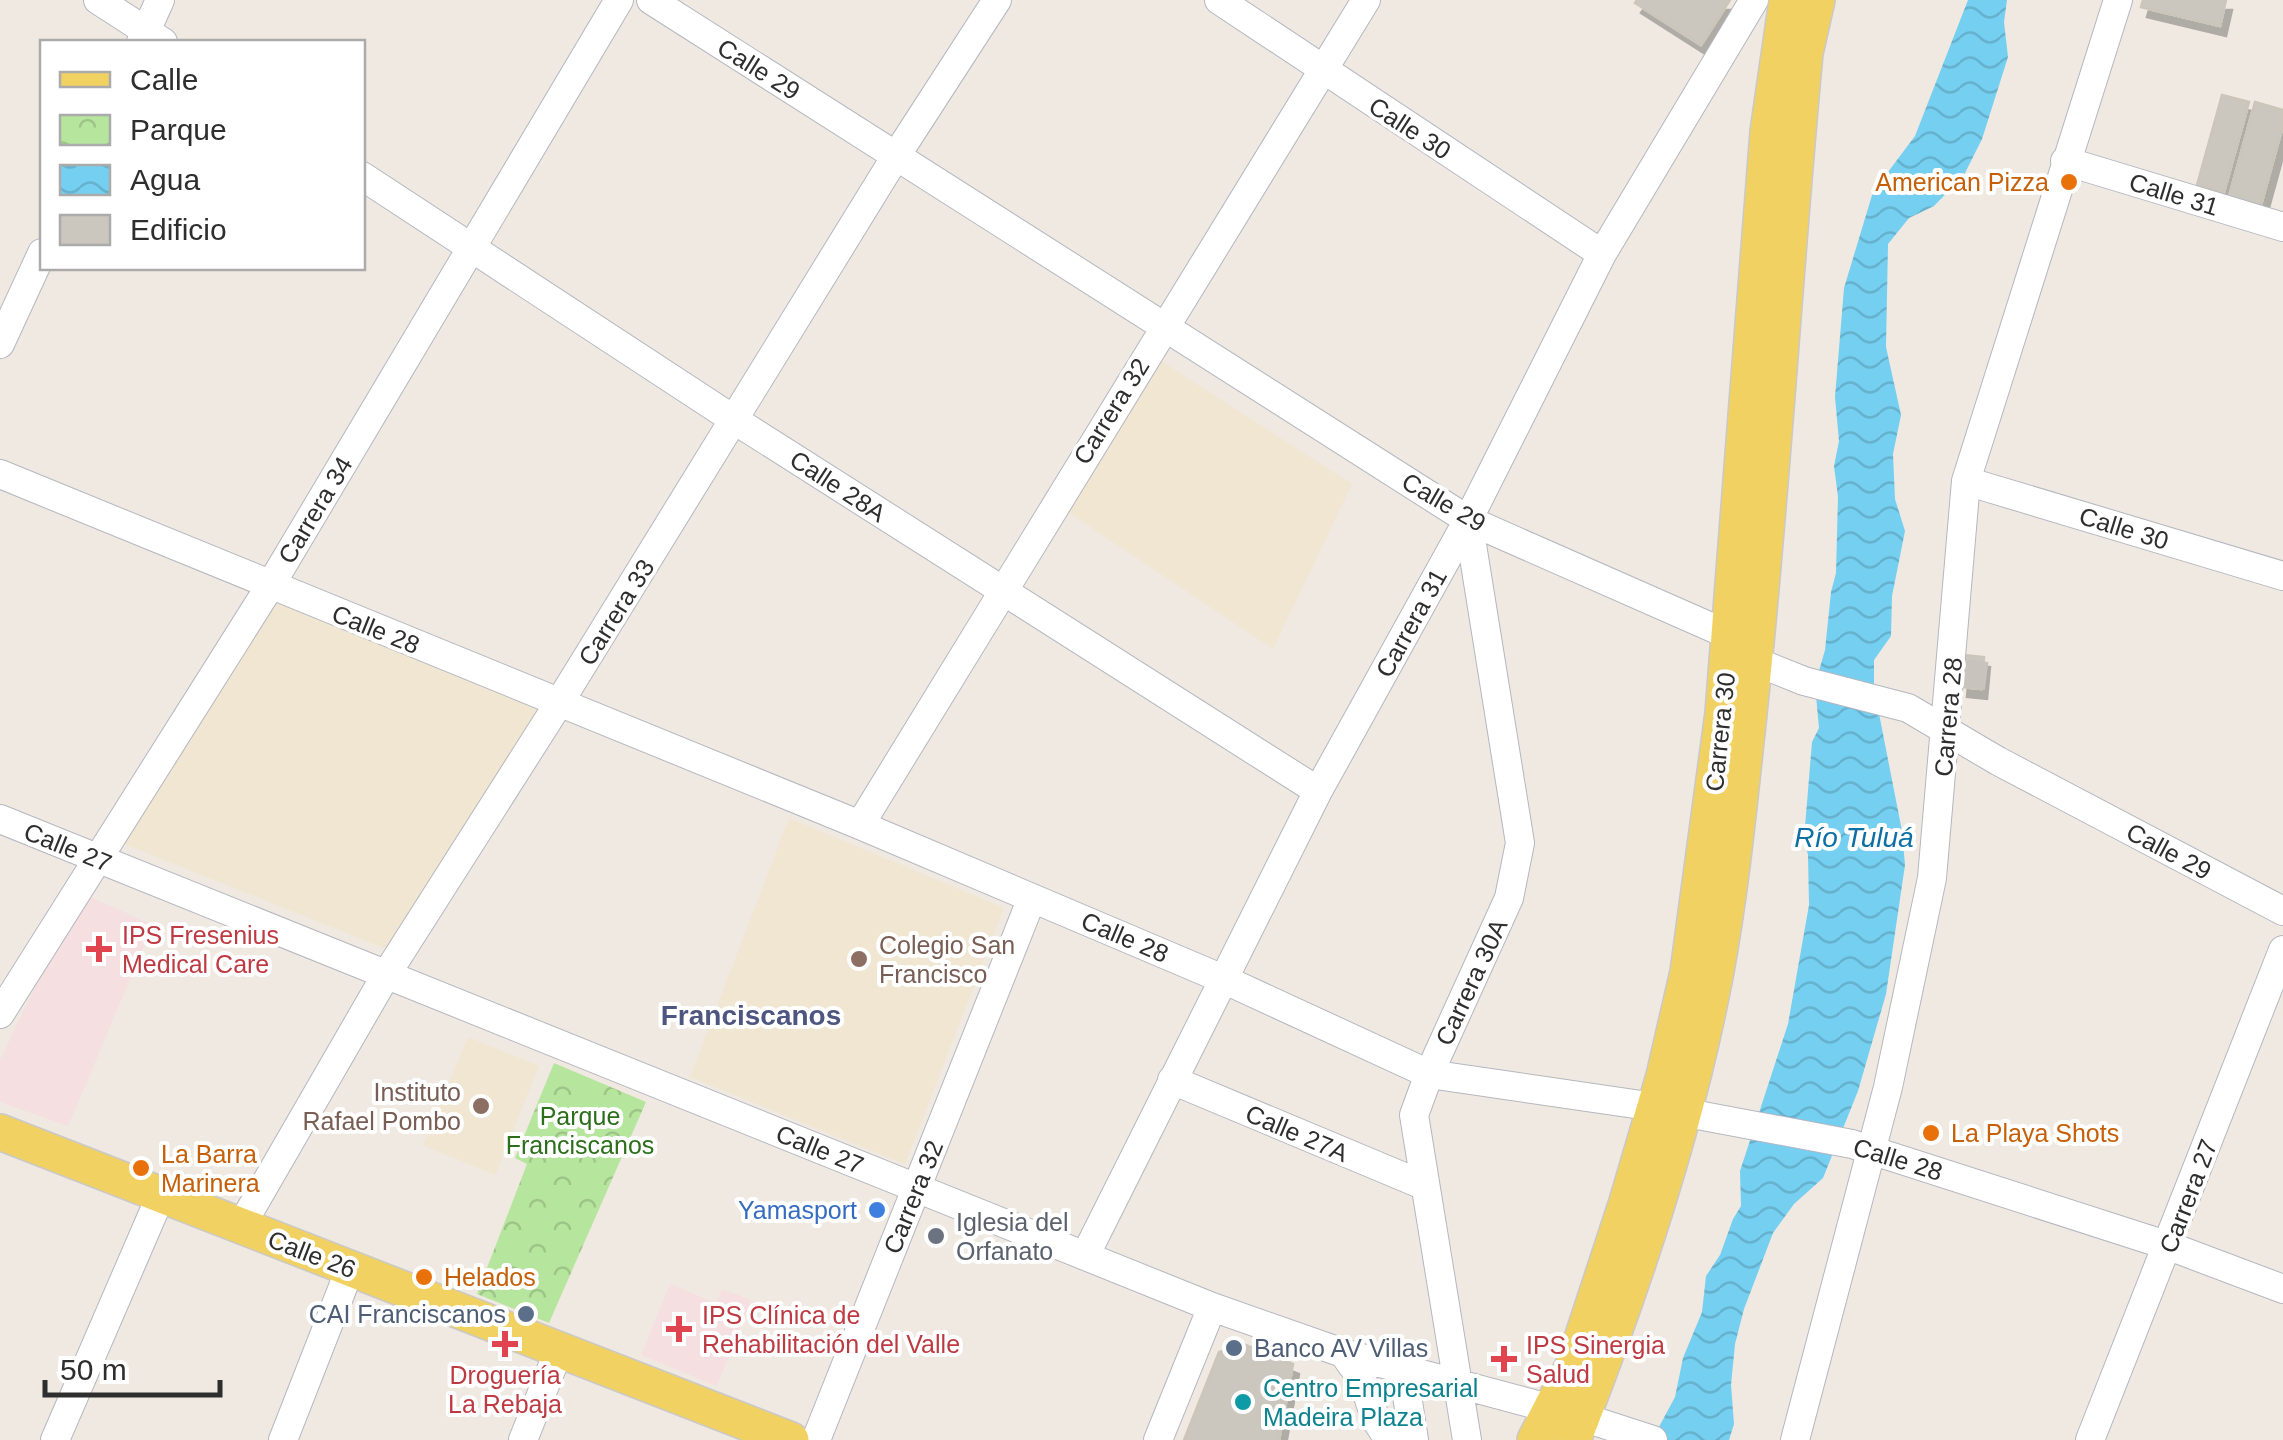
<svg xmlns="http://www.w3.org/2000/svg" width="2283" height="1440" font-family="Helvetica,sans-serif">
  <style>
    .education { fill: #f0e6d1 }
    .medical { fill: #f5dfe0 }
    .park { fill: url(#park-crowns) }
    .water { fill: url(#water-waves) }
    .building { fill: #cbc7bf; stroke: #cbc5ba; stroke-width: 2.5; filter: url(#shadow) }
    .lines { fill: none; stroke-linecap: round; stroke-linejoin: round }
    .minor-tunnel { stroke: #c8c4bd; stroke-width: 28; stroke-dasharray: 28 14; stroke-linecap: butt }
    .minor-casing { stroke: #b4b7c1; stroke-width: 30 }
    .major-casing { stroke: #c9c9c9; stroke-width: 38 }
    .minor { stroke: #fff; stroke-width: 28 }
    .major { stroke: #f2d163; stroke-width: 35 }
    .food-dot { fill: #e8710a; stroke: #fff; stroke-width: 4 }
    .health-dot { fill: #e0444e; stroke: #fff; stroke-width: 4 }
    .education-dot { fill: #8d6e63; stroke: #fff; stroke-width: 4 }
    .shop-dot { fill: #3f7fe0; stroke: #fff; stroke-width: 4 }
    .worship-dot { fill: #6b7280; stroke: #fff; stroke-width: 4 }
    .service-dot { fill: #5c6f8a; stroke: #fff; stroke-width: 4 }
    .culture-dot { fill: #0f9aa8; stroke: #fff; stroke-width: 4 }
    .labels { text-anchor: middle; stroke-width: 8; stroke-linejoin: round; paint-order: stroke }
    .street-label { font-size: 25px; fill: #2e2e2e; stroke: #fff }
    .food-label { font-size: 25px; fill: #c56008; stroke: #fff; text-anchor: start }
    .health-label { font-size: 25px; fill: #be3a42; stroke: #fff; text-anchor: start }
    .education-label { font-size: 25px; fill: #785e54; stroke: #fff; text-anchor: start }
    .park-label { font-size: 25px; fill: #2c6e1b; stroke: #fff }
    .shop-label { font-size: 25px; fill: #366cbe; stroke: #fff; text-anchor: end }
    .worship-label { font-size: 25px; fill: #5b616d; stroke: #fff; text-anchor: start }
    .service-label { font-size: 25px; fill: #4e5e75; stroke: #fff; text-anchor: end }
    .culture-label { font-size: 25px; fill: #0d838f; stroke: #fff; text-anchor: start }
    .water-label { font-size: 28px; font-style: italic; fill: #0d6fa3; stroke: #fff }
    .neighbourhood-label { font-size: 28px; font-weight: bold; fill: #4d5680; stroke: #fff }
  </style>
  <defs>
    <pattern id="park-crowns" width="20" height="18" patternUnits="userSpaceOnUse" patternTransform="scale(2.5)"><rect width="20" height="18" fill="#b6e59e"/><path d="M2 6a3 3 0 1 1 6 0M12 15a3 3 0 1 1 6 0" fill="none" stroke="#9dc588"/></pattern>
    <pattern id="water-waves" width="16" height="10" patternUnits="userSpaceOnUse" patternTransform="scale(2.5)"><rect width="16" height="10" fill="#75cff0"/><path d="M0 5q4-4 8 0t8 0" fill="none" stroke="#66b2ce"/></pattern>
    <filter id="shadow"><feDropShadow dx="6" dy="10" stdDeviation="0" flood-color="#0004"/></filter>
  </defs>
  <rect width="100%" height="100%" fill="#efe9e1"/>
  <path class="education" d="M1161 361 1352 484 1273 649 1068 512Z
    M275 599 540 709 389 950 122 843Z
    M789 818 1004 908 905 1164 690 1077Z
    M468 1037 539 1066 495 1175 423 1145Z"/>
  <path class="medical" d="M86 895 153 925 68 1126 0 1102V1060L41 974Z
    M670 1284 716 1303 722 1289 751 1300 717 1386 641 1355Z"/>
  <path class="park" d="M554 1063 646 1102 549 1323 477 1294 527 1164 515 1158Z"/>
  <path class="water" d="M1968 0H2007L2004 22 2008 57 1982 139 1964 175 1934 206 1909 218 1888 244 1886 347 1901 415 1893 454 1895 499 1905 531 1892 596 1891 636 1874 660V688L1902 831 1905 865 1886 994 1858 1091 1823 1178 1794 1204 1773 1233 1744 1309 1735 1344 1731 1385 1734 1424 1729 1440H1652L1675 1397 1683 1358 1702 1312 1706 1276 1720 1255 1733 1219 1741 1206 1740 1171 1788 1024 1809 905 1808 855 1804 839 1812 742 1819 728 1815 685 1825 650 1831 592 1836 573 1838 497 1834 466 1839 441 1835 397 1844 288 1873 192 1915 136Z"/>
  <path class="building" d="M1637 0H1730L1701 45 1635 3Z
    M2143 0H2226L2220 26 2141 7Z
    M2222 95 2249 102 2224 192 2197 185Z
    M2255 102 2283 110V125L2261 205 2229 197Z
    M1964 655 1984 657 1981 689 1961 687Z
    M1243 1344 1293 1364 1279 1440H1184L1219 1352Z"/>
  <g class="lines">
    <path class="minor-tunnel" d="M1971 688 1975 656"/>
    <g class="minor-casing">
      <path id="minor" d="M98 0 163 42
        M651 0 1468 520 1729 635 1754 661 1804 681 1908 708 1998 761 2283 911
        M1219 0 1602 254
        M141 42 160 0
        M2065 161 2283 227
        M362 176 736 421 1318 791
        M0 344 42 253
        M0 474 860 825 1223 979 1429 1074 1655 1107 1852 1144 2169 1246 2283 1289
        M1966 481 2283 576
        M0 819 1212 1307 1343 1353 1582 1417 1653 1440
        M860 825 1366 0
        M0 1014 270 586 619 0
        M1172 1080 1423 1185
        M241 1226 386 975 559 703 896 156 997 0
        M1085 1256 1318 791 1468 520 1602 254 1754 0
        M1343 1353 1362 1379 1376 1420 1389 1440
        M1403 1370 1414 1440
        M55 1440 161 1195
        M283 1440 350 1269
        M523 1440 559 1350
        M816 1440 1032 898
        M1158 1440 1212 1307
        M1467 1440 1414 1115 1429 1074 1509 898 1520 843 1468 520
        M1795 1440 1888 1087 1932 878 1966 481 2118 0
        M2090 1440 2283 950"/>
    </g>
    <g class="major-casing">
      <path id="major" d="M0 1132 791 1440
        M1535 1440 1573 1366 1626 1205 1664 1076 1688 972 1723 713 1768 132 1787 0
        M1573 1440C1633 1289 1686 1131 1716 971 1731 889 1739 806 1748 723 1772 500 1784 276 1805 53L1817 0"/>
    </g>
    <use href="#minor" class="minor"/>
    <use href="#major" class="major"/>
  </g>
  <g class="food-dot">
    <circle cx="2069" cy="182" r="10"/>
    <circle cx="1931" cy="1133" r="10"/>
    <circle cx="141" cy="1168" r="10"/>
    <circle cx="424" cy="1277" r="10"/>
  </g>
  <g class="health-dot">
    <path d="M94 934h10v10h10v10h-10v10h-10v-10h-10v-10h10z"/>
    <path d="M674 1314h10v10h10v10h-10v10h-10v-10h-10v-10h10z"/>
    <path d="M500 1329h10v10h10v10h-10v10h-10v-10h-10v-10h10z"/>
    <path d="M1499 1344h10v10h10v10h-10v10h-10v-10h-10v-10h10z"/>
  </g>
  <g class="education-dot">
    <circle cx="859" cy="959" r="10"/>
    <circle cx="481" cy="1106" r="10"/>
  </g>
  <circle class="shop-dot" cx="877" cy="1210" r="10"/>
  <circle class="worship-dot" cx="936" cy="1236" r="10"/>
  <g class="service-dot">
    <circle cx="526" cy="1314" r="10"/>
    <circle cx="1234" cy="1348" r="10"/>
  </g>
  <circle class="culture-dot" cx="1243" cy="1402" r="10"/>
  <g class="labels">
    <g class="street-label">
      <text transform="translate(759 69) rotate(32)" y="9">Calle 29</text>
      <text transform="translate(1410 128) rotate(33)" y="9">Calle 30</text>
      <text transform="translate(2174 194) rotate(17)" y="9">Calle 31</text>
      <text transform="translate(1111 411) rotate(-58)" y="9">Carrera 32</text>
      <text transform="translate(838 486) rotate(33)" y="9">Calle 28A</text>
      <text transform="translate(1444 502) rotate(30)" y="9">Calle 29</text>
      <text transform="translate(315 510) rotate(-59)" y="9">Carrera 34</text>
      <text transform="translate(2124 528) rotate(17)" y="9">Calle 30</text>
      <text transform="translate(616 612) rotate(-58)" y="9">Carrera 33</text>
      <text transform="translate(1411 623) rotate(-61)" y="9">Carrera 31</text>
      <text transform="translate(376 629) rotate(22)" y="9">Calle 28</text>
      <text transform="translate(1948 717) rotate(-85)" y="9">Carrera 28</text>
      <text transform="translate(1720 732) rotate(-84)" y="9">Carrera 30</text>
      <text transform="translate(68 847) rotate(22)" y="9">Calle 27</text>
      <text transform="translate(2169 851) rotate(28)" y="9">Calle 29</text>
      <text transform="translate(1125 937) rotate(23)" y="9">Calle 28</text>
      <text transform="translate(1471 982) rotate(-65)" y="9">Carrera 30A</text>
      <text transform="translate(1297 1133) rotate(23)" y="9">Calle 27A</text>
      <text transform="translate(820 1149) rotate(22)" y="9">Calle 27</text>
      <text transform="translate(1898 1159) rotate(17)" y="9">Calle 28</text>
      <text transform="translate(2188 1196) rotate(-69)" y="9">Carrera 27</text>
      <text transform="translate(913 1197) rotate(-68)" y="9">Carrera 32</text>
      <text transform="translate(312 1254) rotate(21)" y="9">Calle 26</text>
    </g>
    <g class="food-label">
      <text x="2049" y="191" text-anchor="end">American Pizza</text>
      <text x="1951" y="1142">La Playa Shots</text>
      <text x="161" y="1163">La Barra<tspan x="161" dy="29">Marinera</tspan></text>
      <text x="444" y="1286">Helados</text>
    </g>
    <g class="health-label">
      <text x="122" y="944">IPS Fresenius<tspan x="122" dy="29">Medical Care</tspan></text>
      <text x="702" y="1324">IPS Clínica de<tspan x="702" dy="29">Rehabilitación del Valle</tspan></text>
      <text x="1526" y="1354">IPS Sinergia<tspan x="1526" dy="29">Salud</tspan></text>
      <text x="505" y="1384" text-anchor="middle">Droguería<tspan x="505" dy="29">La Rebaja</tspan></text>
    </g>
    <g class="education-label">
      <text x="879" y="954">Colegio San<tspan x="879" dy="29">Francisco</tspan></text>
      <text x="461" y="1101" text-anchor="end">Instituto<tspan x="461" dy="29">Rafael Pombo</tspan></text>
    </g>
    <g class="park-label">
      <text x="580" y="1125">Parque<tspan x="580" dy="29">Franciscanos</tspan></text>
    </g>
    <g class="shop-label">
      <text x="857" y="1219">Yamasport</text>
    </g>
    <g class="worship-label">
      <text x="956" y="1231">Iglesia del<tspan x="956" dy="29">Orfanato</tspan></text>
    </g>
    <g class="service-label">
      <text x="506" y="1323">CAI Franciscanos</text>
      <text x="1254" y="1357" text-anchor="start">Banco AV Villas</text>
    </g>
    <g class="culture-label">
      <text x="1263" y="1397">Centro Empresarial<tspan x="1263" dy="29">Madeira Plaza</tspan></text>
    </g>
    <g class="water-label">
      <text x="1854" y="847">Río Tuluá</text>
    </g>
    <g class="neighbourhood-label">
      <text x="751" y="1025">Franciscanos</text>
    </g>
  </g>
  <rect x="40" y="40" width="325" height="230" fill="#ffffff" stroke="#ababab" stroke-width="2.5"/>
  <rect x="60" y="72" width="50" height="15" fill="#f2d163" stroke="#ababab" stroke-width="2.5"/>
  <text x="130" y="90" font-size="30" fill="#2e2e2e">Calle</text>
  <rect x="60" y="115" width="50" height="30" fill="url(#park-crowns)" stroke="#ababab" stroke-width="2.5"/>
  <text x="130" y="140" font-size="30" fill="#2e2e2e">Parque</text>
  <rect x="60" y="165" width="50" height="30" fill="url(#water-waves)" stroke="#ababab" stroke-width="2.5"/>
  <text x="130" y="190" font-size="30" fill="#2e2e2e">Agua</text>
  <rect x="60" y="215" width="50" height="30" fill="#cbc7bf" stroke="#ababab" stroke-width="2.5"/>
  <text x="130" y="240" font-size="30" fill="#2e2e2e">Edificio</text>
  <path d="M45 1380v15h175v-15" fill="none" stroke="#2e2e2e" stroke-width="5"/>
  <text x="60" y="1380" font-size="30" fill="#2e2e2e" stroke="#ffffff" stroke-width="8" paint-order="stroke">50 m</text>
</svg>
